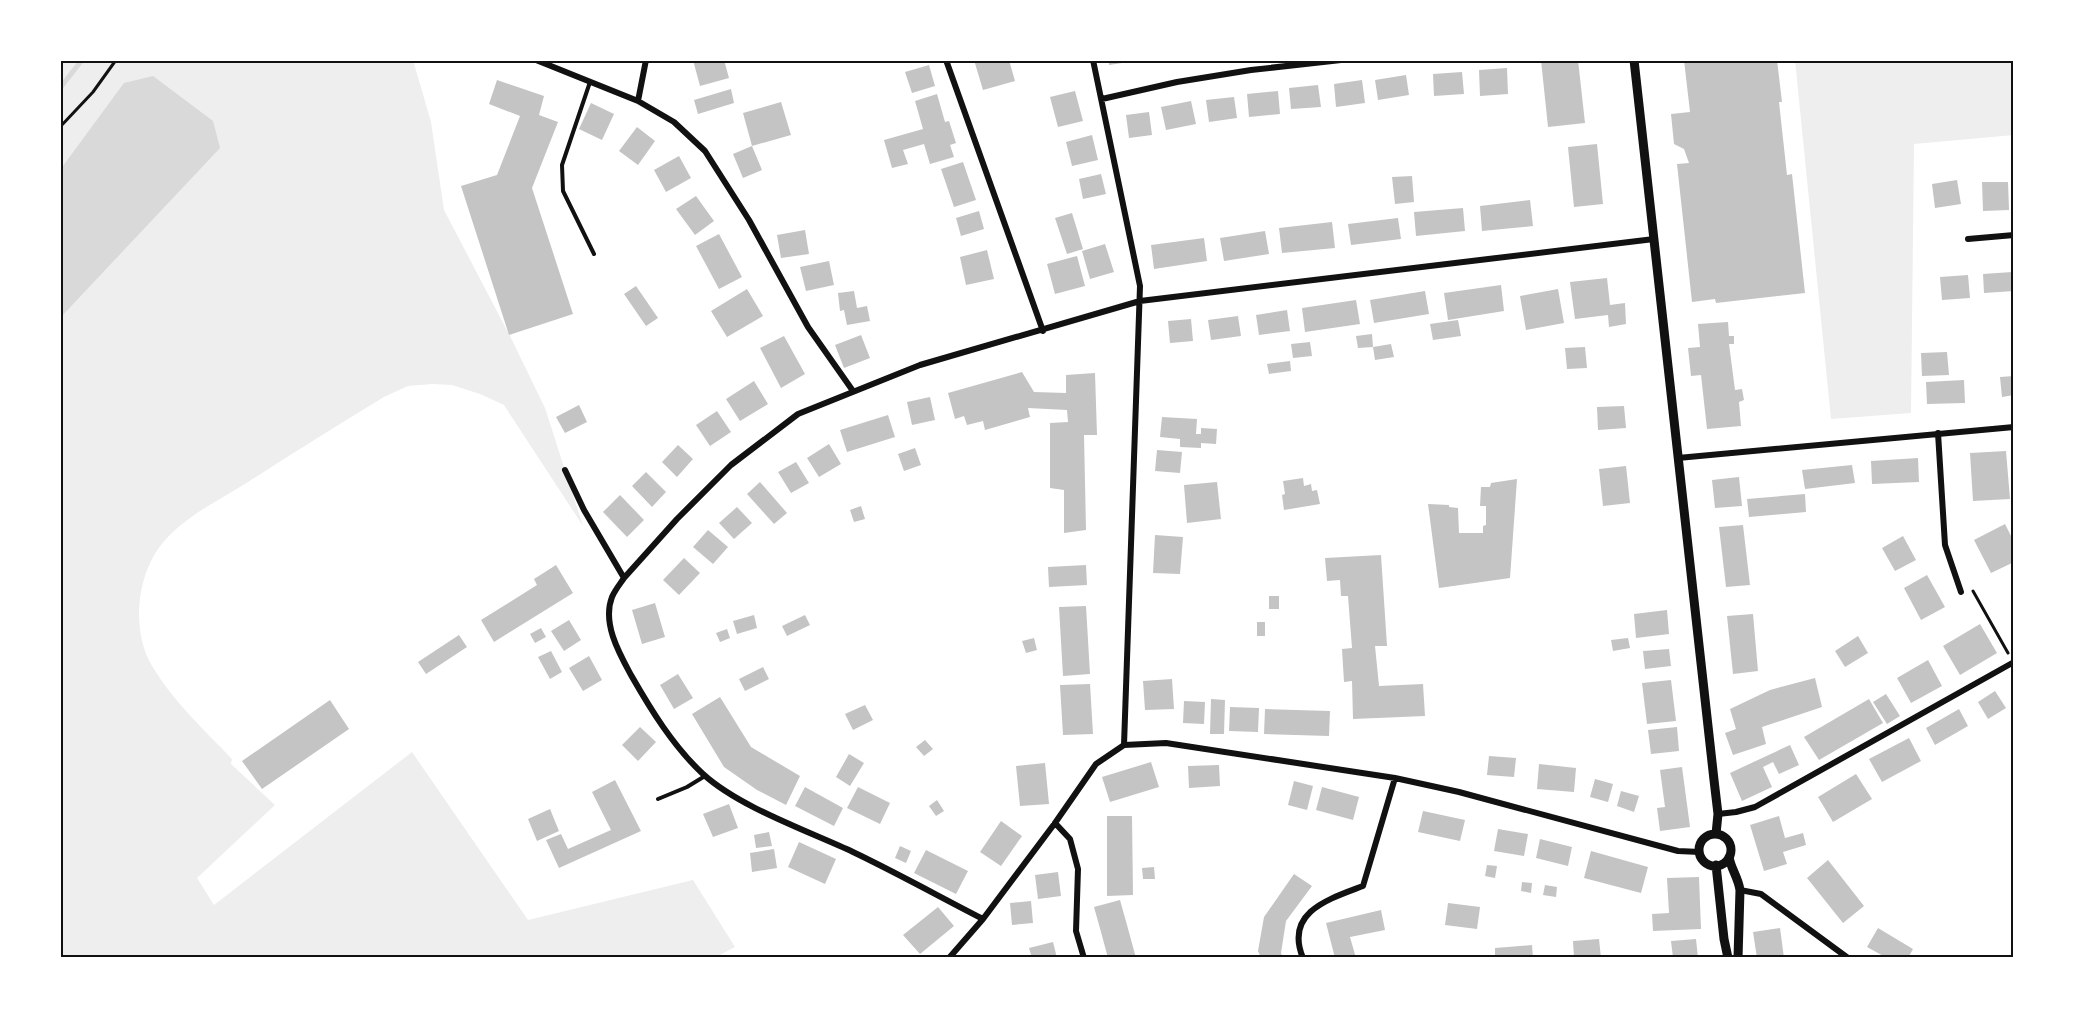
<svg xmlns="http://www.w3.org/2000/svg" width="2074" height="1018" font-family="Karla,sans-serif">
  <style>
    .green { fill: #eee }
    .water { fill: #d9d9d9 }
    .lines { fill: none; stroke-linecap: round; stroke-linejoin: round }
    .stream { stroke: #d9d9d9; stroke-width: 5 }
    .building { fill: #c4c4c4 }
    .path { stroke: #111; stroke-width: 3 }
    .service { stroke: #111; stroke-width: 4 }
    .minor { stroke: #111; stroke-width: 6 }
    .tertiary { stroke: #111; stroke-width: 9 }
    .neatline { fill: none; stroke: #111; stroke-width: 2 }
  </style>
  <rect width="100%" height="100%" fill="#fff"/>
  <path class="green" d="M60 60H413L431 122 444 210 512 340 545 408 583 526 504 405 480 394 452 385 432 384 408 386 384 397C338 425 293 453 248 482 218 501 179 519 158 549 136 581 132 632 152 666 173 701 204 730 232 759L231 764 275 805 197 878 214 905 412 752 528 920 693 880 735 947 714 958H60Z
    M1795 60H2014V135L1914 144 1911 413 1831 419Z"/>
  <path class="water" d="M153 76 213 121 220 148 60 318V170L124 83Z"/>
  <g class="lines">
    <path class="stream" d="M60 88 82 60"/>
  </g>
  <path class="building" d="M693 60H724L729 78 700 86Z
    M974 60H1009L1015 81 983 90Z
    M1109 60H1135V61L1109 65Z
    M1541 60H1578L1585 123 1548 127Z
    M1684 60H1777L1782 102H1779L1787 175 1792 174 1805 293 1716 303 1715 299 1692 302 1677 164 1689 163 1684 149 1674 144 1671 114 1690 112Z
    M929 65 935 86 912 93 905 72Z
    M1507 68 1508 94 1480 96 1479 70Z
    M1462 72 1464 94 1434 96 1433 74Z
    M1406 75 1409 95 1378 100 1375 80Z
    M497 80 544 96 539 115 558 122 532 188 573 314 509 335 461 186 497 175 520 116 489 104Z
    M1362 80 1365 103 1336 107 1334 84Z
    M1318 85 1321 107 1291 109 1289 88Z
    M731 89 734 103 698 114 694 100Z
    M1075 91 1083 121 1058 127 1050 97Z
    M1278 91 1280 114 1249 117 1247 94Z
    M937 94 945 122 949 121 956 143 950 145 954 157 930 164 924 144 903 150 908 164 892 168 884 140 923 129 915 101Z
    M1234 97 1237 118 1209 122 1206 100Z
    M1191 101 1196 124 1166 130 1161 107Z
    M781 102 791 135 752 146 762 170 743 178 733 154 752 146 743 113Z
    M591 103 614 114 602 140 579 129Z
    M1149 112 1152 135 1129 138 1126 115Z
    M637 127 655 141 638 165 619 151Z
    M1092 135 1098 160 1072 166 1066 142Z
    M1597 144 1603 204 1574 207 1568 147Z
    M679 156 691 178 666 192 654 170Z
    M963 162 976 200 954 207 941 169Z
    M1101 174 1106 194 1083 199 1079 179Z
    M1412 176 1414 202 1395 204 1392 177Z
    M1957 180 1961 204 1935 208 1932 184Z
    M1982 182H2008L2009 210 1983 211Z
    M696 196 714 221 695 235 676 209Z
    M1530 200 1533 226 1482 231 1480 206Z
    M1463 208 1465 231 1416 236 1414 212Z
    M979 211 984 229 961 236 956 218Z
    M1072 213 1083 249 1067 254 1055 218Z
    M1398 218 1401 239 1351 245 1348 224Z
    M1332 222 1335 248 1282 253 1279 228Z
    M805 230 809 254 781 258 777 235Z
    M1265 231 1269 254 1224 261 1220 238Z
    M719 234 742 277 719 289 696 246Z
    M1204 238 1207 261 1154 269 1151 245Z
    M1105 244 1114 272 1090 279 1082 251Z
    M987 250 994 279 966 285 960 257Z
    M1077 256 1085 286 1055 294 1047 264Z
    M829 261 834 285 806 291 800 267Z
    M2012 272 2014 291 1984 293 1983 274Z
    M1968 275 1970 298 1942 300 1940 277Z
    M1607 278 1610 305 1625 303 1626 324 1609 327 1608 315 1575 319 1570 282Z
    M1501 285 1504 311 1448 320 1444 293Z
    M636 286 658 318 646 326 624 294Z
    M747 289 763 316 727 337 711 311Z
    M1558 289 1564 323 1526 330 1520 296Z
    M854 291 857 308 867 306 870 321 847 325 844 310 840 311 838 293Z
    M1425 291 1429 314 1374 323 1370 300Z
    M1356 300 1360 324 1305 332 1302 308Z
    M1287 310 1290 331 1259 335 1256 315Z
    M1238 316 1241 336 1211 340 1208 320Z
    M1191 319 1193 341 1170 343 1168 321Z
    M1458 320 1461 336 1433 340 1430 324Z
    M1728 322 1729 336H1734V344H1729L1735 390 1742 389 1744 400 1739 402 1741 426 1707 429 1701 375 1691 376 1688 348 1700 347 1698 324Z
    M1372 334 1373 347 1391 344 1394 357 1375 360 1373 347 1358 348 1356 336Z
    M861 335 870 358 844 368 835 345Z
    M784 336 805 374 781 388 760 348Z
    M1310 342 1312 356 1293 358 1291 344Z
    M1585 347 1587 368 1567 369 1565 348Z
    M1947 352 1949 375 1922 376 1921 353Z
    M1290 361 1291 371 1269 374 1267 364Z
    M1022 372 1034 392 1066 393V375L1095 373 1097 435H1084L1086 530 1064 533V490L1050 488V423L1068 422 1067 410 1028 408 1030 417 985 430 983 421 967 425 964 416 955 419 948 393Z
    M2014 376V395L2002 397 2000 377Z
    M1964 380 1965 403 1927 404 1926 382Z
    M754 381 768 404 740 421 726 399Z
    M930 397 935 420 912 425 907 402Z
    M579 405 587 422 565 433 556 417Z
    M1624 406 1626 428 1598 430 1597 407Z
    M717 411 731 432 710 446 696 425Z
    M888 415 895 437 847 452 840 430Z
    M1162 417 1197 419 1196 434H1201V428L1217 429 1216 444 1201 443V448L1180 447V439L1160 437Z
    M829 444 841 464 819 477 807 458Z
    M678 445 693 459 677 477 662 462Z
    M915 448 921 465 904 471 898 454Z
    M1157 450 1182 452 1180 473 1155 471Z
    M2006 451 2010 499 1973 501 1970 453Z
    M1918 458 1919 482 1872 484 1871 461Z
    M796 462 809 483 791 493 778 472Z
    M1852 465 1855 483 1805 489 1802 470Z
    M1626 466 1630 503 1603 506 1599 469Z
    M646 472 666 492 652 507 632 486Z
    M1739 477 1742 506 1715 508 1712 480Z
    M1303 478 1304 486 1311 484 1312 491 1317 490 1320 504 1284 510 1282 495 1285 494 1283 481Z
    M1517 479 1510 578 1439 588 1428 504 1449 505V507L1458 508 1459 533H1483V526L1486 525V506H1480L1481 487H1490L1491 483Z
    M760 482 787 513 774 524 747 494Z
    M1217 482 1221 519 1187 523 1184 485Z
    M1805 494 1806 512 1749 517 1747 499Z
    M620 495 644 520 627 537 603 512Z
    M861 506 865 519 854 522 850 510Z
    M737 507 752 523 734 539 719 523Z
    M2005 524 2014 542V562L1991 573 1974 540Z
    M1743 525 1750 585 1726 587 1719 527Z
    M708 530 728 547 713 564 693 547Z
    M1155 535 1183 537 1180 574 1153 573Z
    M1903 536 1916 560 1895 571 1882 548Z
    M1381 555 1387 646H1375L1379 686 1423 684 1425 716 1353 719 1352 681 1344 682 1342 649 1352 648 1348 596H1341L1340 580 1327 581 1325 558Z
    M684 558 700 573 679 595 663 580Z
    M556 565 573 593 494 642 481 620 537 585 534 579Z
    M1086 565 1087 585 1049 587 1048 567Z
    M1927 575 1945 607 1921 620 1904 588Z
    M1269 596H1279V609H1269Z
    M655 603 665 637 642 644 632 610Z
    M1086 606 1090 674 1063 676 1059 607Z
    M1667 610 1669 634 1636 638 1634 614Z
    M1753 614 1758 671 1733 674 1727 616Z
    M754 615 757 628 737 634 733 621Z
    M805 615 810 625 787 636 782 626Z
    M569 620 581 640 564 651 551 631Z
    M1257 622H1265V636H1257Z
    M1980 624 1997 653 1960 675 1943 646Z
    M541 628 546 637 535 643 530 634Z
    M727 629 730 638 720 642 716 633Z
    M459 635 467 647 426 674 418 662Z
    M1858 636 1868 653 1845 667 1835 651Z
    M1034 638 1037 650 1026 653 1022 641Z
    M1628 638 1630 648 1613 651 1611 640Z
    M1669 649 1671 666 1645 669 1643 651Z
    M551 651 562 672 550 679 538 657Z
    M589 656 602 680 583 691 569 668Z
    M1928 660 1942 686 1911 703 1897 678Z
    M763 667 769 679 745 691 739 679Z
    M678 674 693 698 674 709 660 685Z
    M1815 678 1822 707 1762 727 1766 744 1733 755 1725 733 1736 729 1730 709 1770 690Z
    M1172 679 1174 709 1145 710 1143 681Z
    M1671 680 1676 721 1647 724 1642 683Z
    M1090 684 1093 734 1063 735 1060 685Z
    M1995 691 2006 708 1988 719 1978 702Z
    M1886 694 1900 716 1887 724 1873 702Z
    M720 697 751 747 800 776 786 805 757 790 724 767 692 714Z
    M1211 699 1225 700 1224 734H1210Z
    M1869 699 1883 723 1819 760 1804 737Z
    M330 700 349 729 262 789 242 761Z
    M1184 701 1205 702 1204 724 1183 723Z
    M865 705 873 720 853 730 845 714Z
    M1230 707 1259 708 1258 732 1229 731Z
    M1265 709 1330 711 1329 736 1264 734Z
    M1959 709 1968 726 1935 745 1926 728Z
    M640 727 656 742 638 761 622 745Z
    M1677 727 1679 751 1651 754 1648 730Z
    M1909 738 1921 761 1882 782 1869 759Z
    M925 740 933 749 924 756 916 747Z
    M1790 745 1799 765 1779 774 1773 762 1763 767 1772 787 1742 801 1730 773Z
    M849 754 864 763 850 786 836 777Z
    M1489 756 1516 758 1514 777 1487 775Z
    M1151 762 1159 787 1110 802 1102 777Z
    M1045 763 1049 804 1020 806 1016 766Z
    M1539 764 1576 768 1574 792 1537 789Z
    M1219 765 1220 786 1189 788 1188 766Z
    M1682 767 1690 827 1660 831 1657 808 1665 807 1660 770Z
    M1856 774 1872 799 1833 822 1818 797Z
    M1595 779 1613 784 1608 802 1590 797Z
    M615 780 641 831 559 868 546 840 561 834 568 849 611 830 592 792Z
    M1294 781 1313 786 1307 810 1288 805Z
    M805 787 843 808 834 826 795 806Z
    M858 787 890 803 880 824 847 808Z
    M1322 787 1359 797 1353 820 1316 810Z
    M1621 791 1639 796 1634 812 1617 806Z
    M937 800 944 811 936 816 929 806Z
    M729 804 738 828 713 837 703 814Z
    M550 809 559 831 537 841 528 819Z
    M1423 811 1465 820 1460 841 1418 832Z
    M1107 816H1132L1133 895 1107 896Z
    M1779 816 1785 838 1803 833 1806 845 1783 852 1787 864 1764 871 1750 825Z
    M1001 821 1022 836 1001 866 980 852Z
    M1498 829 1528 834 1524 856 1494 851Z
    M769 832 772 846 756 848 754 835Z
    M1540 839 1572 847 1568 866 1536 858Z
    M799 842 836 859 825 884 788 867Z
    M900 846 911 851 906 863 895 858Z
    M774 849 777 868 752 872 750 853Z
    M926 850 968 871 956 894 914 873Z
    M1591 851 1648 867 1641 893 1584 878Z
    M1828 860 1864 906 1843 923 1807 878Z
    M1487 865 1497 866 1495 878 1485 876Z
    M1154 867 1155 879H1143L1142 868Z
    M1058 872 1061 896 1038 899 1035 875Z
    M1294 874 1312 886 1286 921 1281 953 1283 958H1261L1258 951 1264 917Z
    M1699 877 1701 929 1653 931 1652 914 1669 913 1667 878Z
    M1522 882 1532 883 1531 893 1521 891Z
    M1545 885 1557 887 1556 897 1543 895Z
    M1120 900 1127 925 1136 958H1108L1101 932 1094 907Z
    M1031 901 1033 923 1012 925 1010 903Z
    M1448 903 1480 907 1477 929 1445 925Z
    M938 907 954 926 920 954 903 935Z
    M1381 910 1385 930 1350 937 1356 958H1335L1326 923Z
    M1780 928 1784 958H1757L1753 932Z
    M1878 928 1913 949 1908 958H1887L1867 947Z
    M1599 939 1601 958H1574L1573 941Z
    M1696 939 1698 958H1673L1671 941Z
    M1053 942 1057 958H1032L1029 948Z
    M1532 945 1533 958H1495V948Z"/>
  <g class="lines">
    <path class="path" d="M60 127 93 92 116 60
      M1973 591 2008 653"/>
    <path class="service" d="M590 82 562 165 563 191 594 254
      M658 799 687 787 705 776"/>
    <path class="minor" d="M536 60 638 101
      M646 60 638 101 674 122 705 151 749 220 808 327 853 391
      M946 60 1043 331
      M1093 60 1140 286 1124 745
      M1102 99 1177 82 1251 70 1341 60
      M1968 239 2014 235
      M1938 433 1945 545 1961 592
      M1678 458 2014 427
      M565 470 584 510 624 578 677 519 731 465 798 414 920 365 1140 301 1654 239
      M624 578C620 584 615 590 612 597 602 623 619 653 631 675 651 710 673 746 703 774 739 807 808 831 853 852 897 873 940 897 983 919
      M1124 745 1166 743 1395 778 1459 792 1678 851 1700 852
      M1718 814 1736 812 1755 807 2014 662
      M1055 823 1070 839 1078 869 1076 931 1084 958
      M1740 890 1761 894 1848 958
      M949 958 983 919 1055 823 1096 764 1124 745
      M1303 958C1284 912 1329 899 1363 886L1395 778"/>
    <path class="tertiary" d="M1634 60 1714 780 1718 814 1716 834
      M1699 850a16 16 0 1 1 32 0a16 16 0 1 1-32 0Z
      M1729 857C1731 869 1738 877 1740 890L1738 958
      M1716 865 1724 939 1728 958"/>
  </g>
  <rect width="2074" height="1018" fill="none" stroke="#ffffff" stroke-width="123"/>
  <rect x="62" y="62" width="1950" height="894" class="neatline"/>
</svg>
